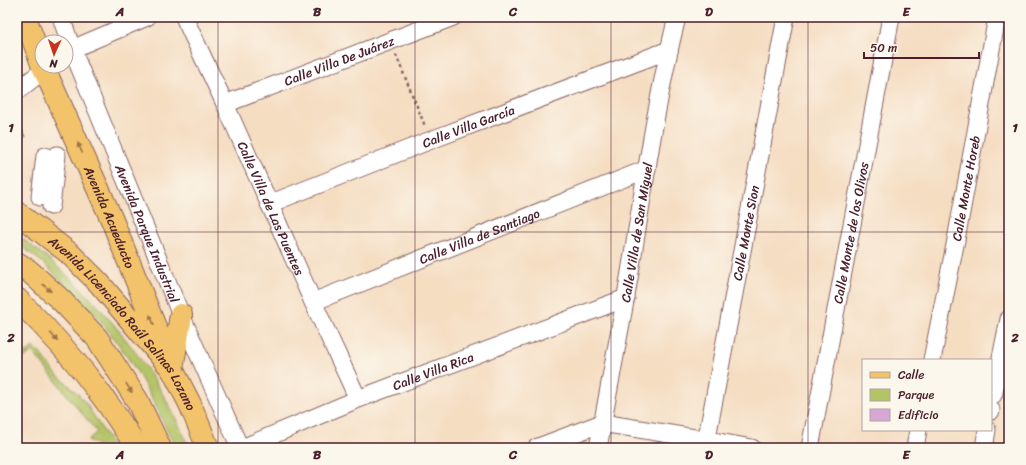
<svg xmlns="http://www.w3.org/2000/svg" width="1026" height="465" font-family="Sriracha,sans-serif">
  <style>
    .green { fill: #b3c467; stroke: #7e7249 }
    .building { fill: #d7a7d5 }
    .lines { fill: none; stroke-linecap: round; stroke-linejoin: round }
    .minor-casing { stroke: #866260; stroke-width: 19 }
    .major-casing { stroke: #866260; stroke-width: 24 }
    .path { stroke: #866260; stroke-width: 2.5; stroke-dasharray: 3 3; stroke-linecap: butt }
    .minor { stroke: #fff; stroke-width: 17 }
    .major { stroke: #f2c36a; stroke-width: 22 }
    .oneway { fill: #9e714a }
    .grid { fill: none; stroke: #4a1f2b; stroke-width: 1; stroke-opacity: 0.55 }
    .labels { text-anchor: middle; stroke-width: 3; stroke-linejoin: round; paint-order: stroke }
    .street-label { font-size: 13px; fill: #4a1f2b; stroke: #fbf7ec }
    .neatline { fill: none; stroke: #4a1f2b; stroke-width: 1.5 }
    .grid-label { font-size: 13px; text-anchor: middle; font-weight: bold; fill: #4a1f2b }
  </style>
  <rect width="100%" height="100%" fill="#fbf7ec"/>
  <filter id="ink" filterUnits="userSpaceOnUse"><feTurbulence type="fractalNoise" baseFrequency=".025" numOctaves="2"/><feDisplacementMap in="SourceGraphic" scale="8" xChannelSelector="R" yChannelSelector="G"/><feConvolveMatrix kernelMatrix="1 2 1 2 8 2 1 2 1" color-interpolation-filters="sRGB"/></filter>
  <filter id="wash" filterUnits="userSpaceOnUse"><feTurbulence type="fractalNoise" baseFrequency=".012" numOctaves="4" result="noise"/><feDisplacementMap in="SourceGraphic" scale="16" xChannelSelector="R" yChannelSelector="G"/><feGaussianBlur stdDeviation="0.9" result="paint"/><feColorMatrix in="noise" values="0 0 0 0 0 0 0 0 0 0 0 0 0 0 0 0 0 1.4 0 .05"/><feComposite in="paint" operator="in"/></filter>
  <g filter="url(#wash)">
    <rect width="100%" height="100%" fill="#f5ddc2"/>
    <path class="green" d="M17 235C83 281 143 350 178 423 182 431 186 440 189 448H175L155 404 138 373 117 342 97 316 75 294 42 262 17 243Z
      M33 347 35 348 38 351 57 375 73 389 79 395 87 405 114 448H98L99 446 88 440 97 432 32 351 24 358 22 356Z"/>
    <g id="blocks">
      <path class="building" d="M17 118 25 137 17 140Z"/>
    </g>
  </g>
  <g filter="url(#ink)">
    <use href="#blocks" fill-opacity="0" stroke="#866260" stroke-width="1"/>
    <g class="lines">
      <g class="minor-casing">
        <g id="minor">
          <path id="s1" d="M61 17 72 49 181 315 240 448"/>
          <path id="s2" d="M184 17 225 104 313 302 358 399"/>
          <path d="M66 53 72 49 147 17"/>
          <path d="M17 91 49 66"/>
          <path id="s3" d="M225 104 453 17"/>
          <path d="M40 197 45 156"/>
          <path id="s4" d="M269 204 431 140 669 50"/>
          <path d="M51 206 57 155"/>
          <path id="s5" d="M313 302 647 169"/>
          <path id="s6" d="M932 360 956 240 997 17"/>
          <path d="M991 396 993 395 994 392 1009 319"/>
          <path d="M991 411V410"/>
          <path id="s7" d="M242 448 358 399 626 298"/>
          <path d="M536 448 602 423 707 440 752 448"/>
          <path id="s8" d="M598 448C607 397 617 347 626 296 642 203 654 109 677 17"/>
          <path id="s9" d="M705 448 786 17"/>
          <path id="s10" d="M810 448 891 17"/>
          <path d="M915 448 918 430"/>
          <path d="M984 448 987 430"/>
        </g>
      </g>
      <g class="major-casing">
        <g id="major">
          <path d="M25 17 42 64"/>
          <path id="s11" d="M43 66 112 220 172 369"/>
          <path id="s12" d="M17 213 69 253 99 283 172 369 190 404 208 448"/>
          <path d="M17 263 29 271 62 301 97 338 137 400 160 448"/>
          <path d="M17 299C49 330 79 364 105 400 116 415 126 431 136 446L140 448"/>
          <path d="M172 369 181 315"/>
        </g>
      </g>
      <path class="path" d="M396 55 425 126"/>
      <use href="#minor" class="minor"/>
      <use href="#major" class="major"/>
    </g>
    <defs><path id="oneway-solid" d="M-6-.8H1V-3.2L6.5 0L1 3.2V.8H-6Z"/></defs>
    <g class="oneway">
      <use href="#oneway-solid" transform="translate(80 148) rotate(-114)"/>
      <use href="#oneway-solid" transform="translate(47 288) rotate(42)"/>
      <use href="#oneway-solid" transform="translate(152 320) rotate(-112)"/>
      <use href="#oneway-solid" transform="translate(54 337) rotate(50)"/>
      <use href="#oneway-solid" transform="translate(129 388) rotate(57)"/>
    </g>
  </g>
  <path class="grid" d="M218 17V448M415 17V448M611 17V448M808 17V448M17 232H1009"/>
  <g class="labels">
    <g class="street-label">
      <text dy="5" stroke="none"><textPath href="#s3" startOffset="122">Calle Villa De Juárez</textPath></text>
      <text dy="5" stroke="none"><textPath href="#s4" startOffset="214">Calle Villa García</textPath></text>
      <text dy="5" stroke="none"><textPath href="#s6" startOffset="175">Calle Monte Horeb</textPath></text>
      <text dy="5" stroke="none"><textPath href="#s2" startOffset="210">Calle Villa de Las Puentes</textPath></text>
      <text dy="5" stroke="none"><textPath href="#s11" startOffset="165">Avenida Acueducto</textPath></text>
      <text dy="5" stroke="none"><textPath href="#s8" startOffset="219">Calle Villa de San Miguel</textPath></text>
      <text dy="5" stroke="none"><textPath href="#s9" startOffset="219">Calle Monte Sion</textPath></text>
      <text dy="5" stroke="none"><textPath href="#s10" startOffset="219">Calle Monte de los Olivos</textPath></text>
      <text dy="5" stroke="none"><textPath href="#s1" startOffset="233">Avenida Parque Industrial</textPath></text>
      <text dy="5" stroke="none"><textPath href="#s5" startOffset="179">Calle Villa de Santiago</textPath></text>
      <text dy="5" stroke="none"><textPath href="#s12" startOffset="154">Avenida Licenciado Raúl Salinas Lozano</textPath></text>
      <text dy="5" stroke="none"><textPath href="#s7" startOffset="206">Calle Villa Rica</textPath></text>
    </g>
  </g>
  <rect width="1026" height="465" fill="none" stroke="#fbf7ec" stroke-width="44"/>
  <rect x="862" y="359" width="130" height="72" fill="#fbf7ec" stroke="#b4a19f"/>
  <rect x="870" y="372" width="20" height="6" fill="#f2c36a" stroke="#b4a19f"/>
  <text x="898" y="379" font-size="12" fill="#4a1f2b">Calle</text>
  <rect x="870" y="389" width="20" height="12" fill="#b3c467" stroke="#b4a19f"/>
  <text x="898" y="399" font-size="12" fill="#4a1f2b">Parque</text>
  <rect x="870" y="409" width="20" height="12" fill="#d7a7d5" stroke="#b4a19f"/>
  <text x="898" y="419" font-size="12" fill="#4a1f2b">Edificio</text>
  <g transform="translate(54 54) rotate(183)"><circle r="19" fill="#fbf7ec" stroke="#b4a19f"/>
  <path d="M0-3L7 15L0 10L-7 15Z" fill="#c8321e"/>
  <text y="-6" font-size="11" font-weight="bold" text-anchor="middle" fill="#4a1f2b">N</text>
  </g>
  <path d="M864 52v6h115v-6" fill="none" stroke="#4a1f2b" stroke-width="2"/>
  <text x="870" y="52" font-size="12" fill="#4a1f2b" stroke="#fbf7ec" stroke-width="3" paint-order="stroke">50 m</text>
  <rect x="22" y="22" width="982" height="421" class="neatline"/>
  <g class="grid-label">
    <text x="120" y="16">A</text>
    <text x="317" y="16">B</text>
    <text x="513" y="16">C</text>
    <text x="709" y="16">D</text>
    <text x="906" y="16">E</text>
    <text x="11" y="132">1</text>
    <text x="1015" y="132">1</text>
    <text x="11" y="342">2</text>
    <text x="1015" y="342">2</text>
    <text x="120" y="459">A</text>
    <text x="317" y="459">B</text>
    <text x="513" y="459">C</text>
    <text x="709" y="459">D</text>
    <text x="906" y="459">E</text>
  </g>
</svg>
